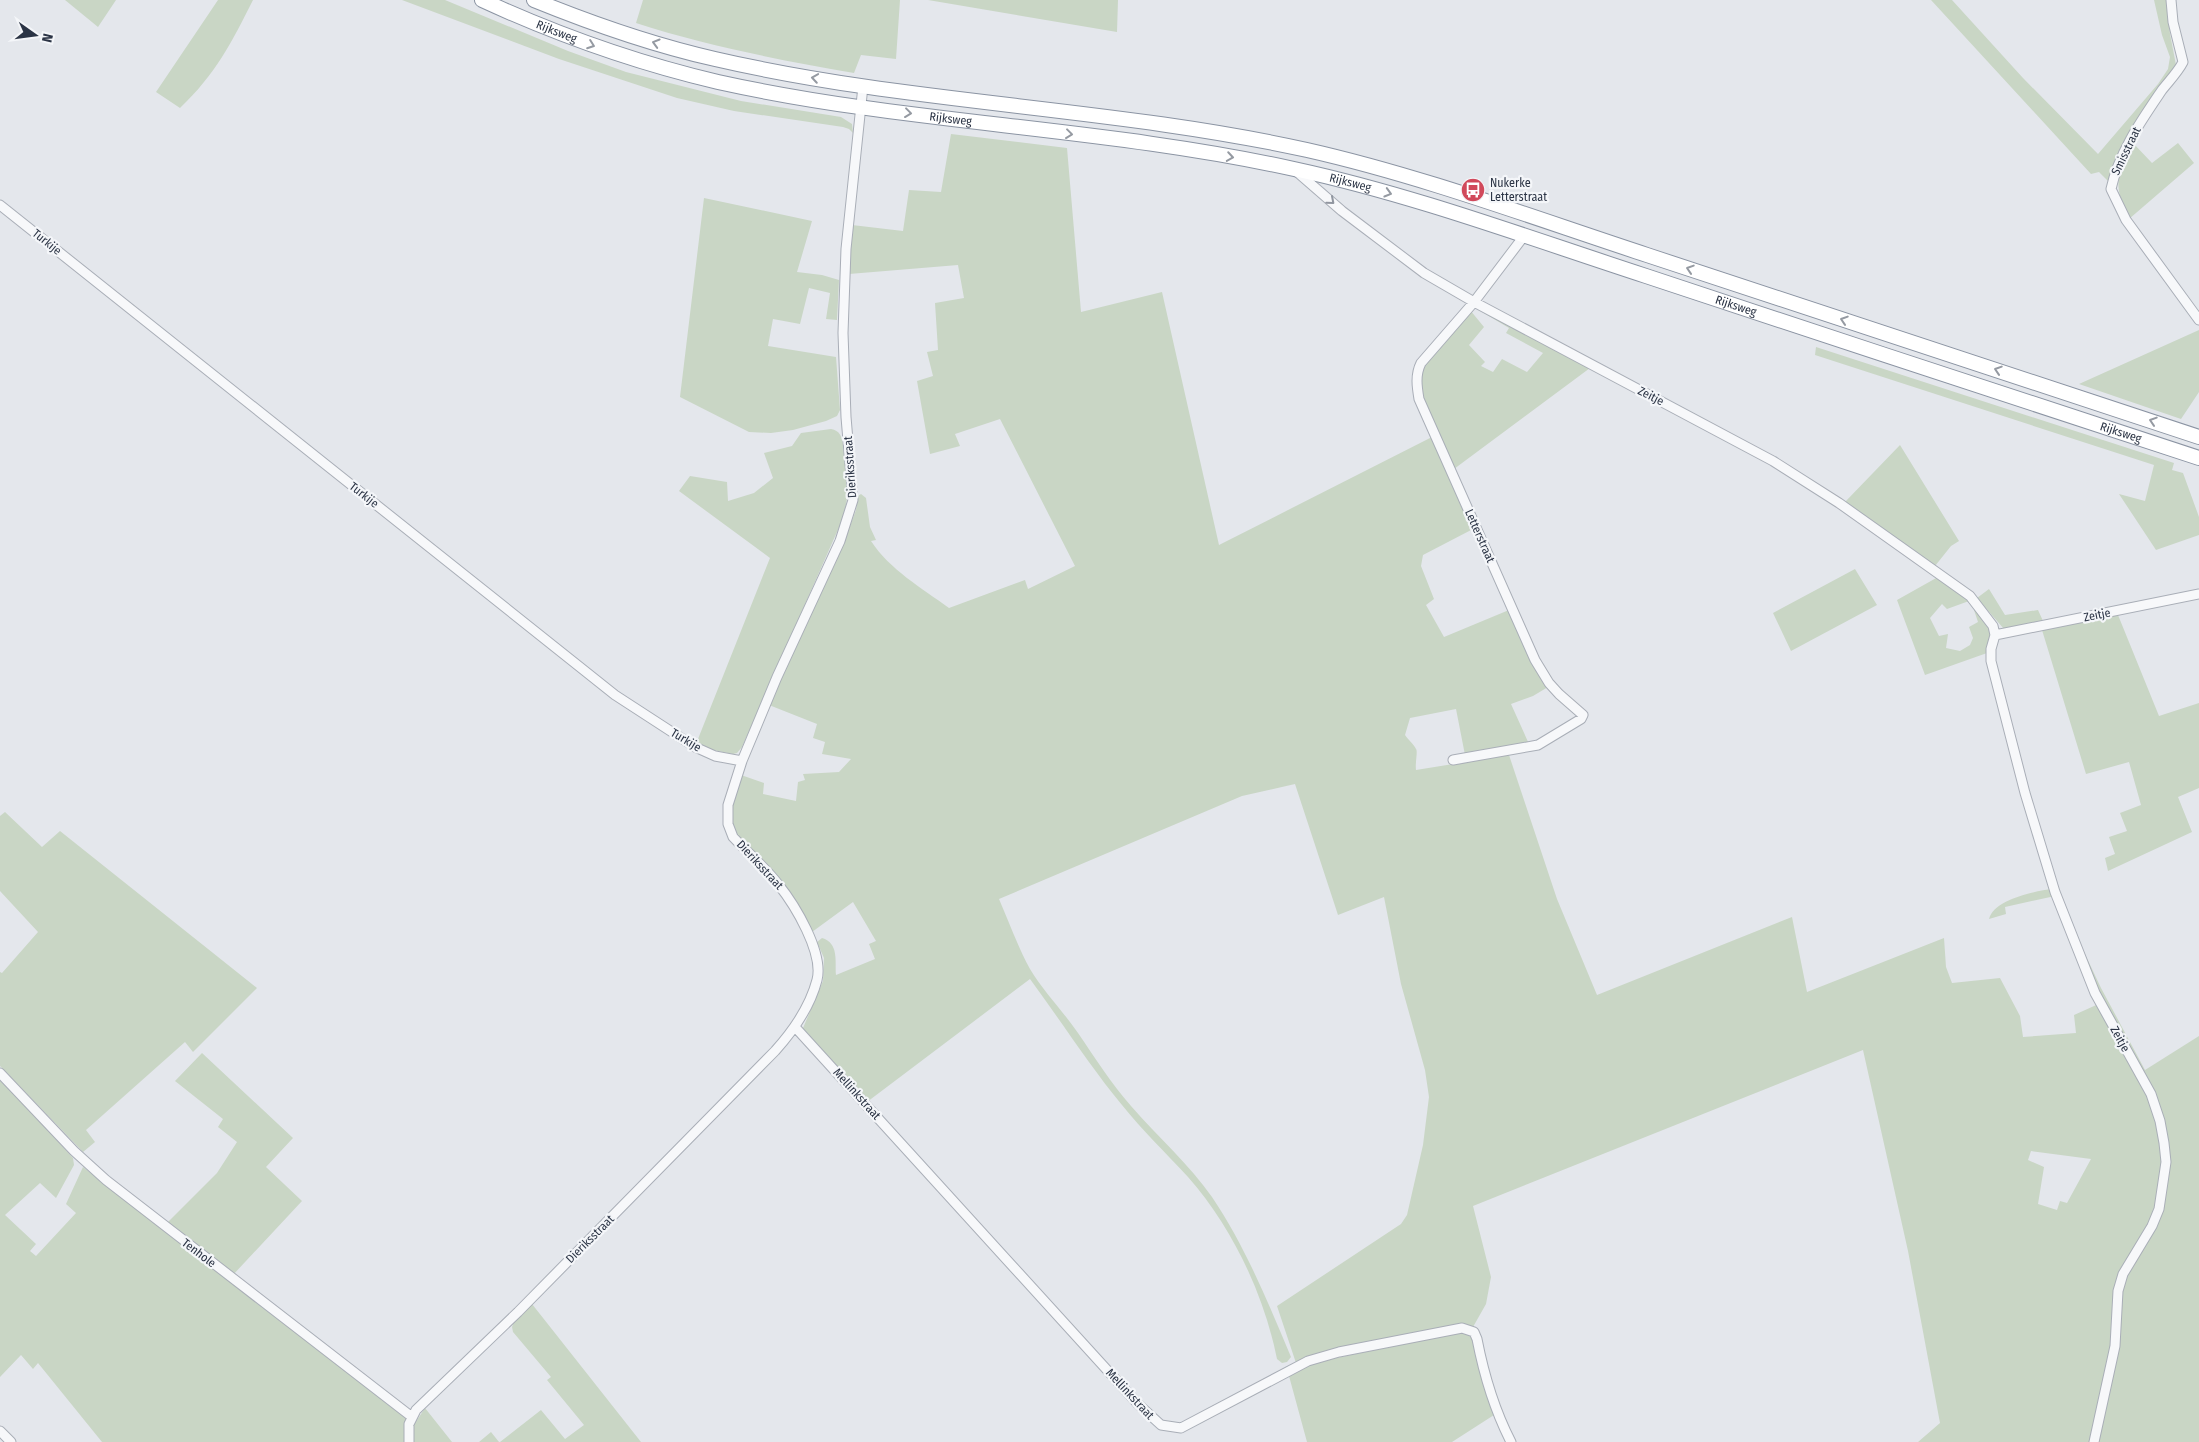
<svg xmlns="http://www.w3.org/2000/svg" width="2199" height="1442" font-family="'Fira Sans Condensed',sans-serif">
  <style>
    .green { fill: #c9d6c5; fill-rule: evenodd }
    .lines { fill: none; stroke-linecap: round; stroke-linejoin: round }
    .minor-casing { stroke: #a9aeb7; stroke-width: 11 }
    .trunk-casing { stroke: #8b94a3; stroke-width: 16 }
    .minor { stroke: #f7f8fa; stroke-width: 9 }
    .trunk { stroke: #fff; stroke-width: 14 }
    .oneway { stroke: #959aa2 }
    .oneway2 { stroke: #9196a0 }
    .labels { text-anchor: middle; stroke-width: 4.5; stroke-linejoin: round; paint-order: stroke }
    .street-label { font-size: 12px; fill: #2b3445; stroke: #f4f6f9 }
    .poi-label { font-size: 12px; fill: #2b3445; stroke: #f4f6f9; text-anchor: start }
  </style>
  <rect width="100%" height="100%" fill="#e4e7ec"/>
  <path class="green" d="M65 0H116L98 27Z
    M218 0H253C232 42 215 75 180 108L156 92Z
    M402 0H445L568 51 626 72 741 101 841 117 852 124 853 133 849 129 843 127 734 111 677 98 559 59Z
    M643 0H900L896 59 861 55 854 73C780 60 707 46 636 23Z
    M928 0H1118L1117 32Z
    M1931 0H1952L2023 78 2098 154 2158 84 2168 69 2170 57 2162 35 2154 0H2167L2170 34 2176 65 2121 149 2108 181 2099 172 2091 174Z
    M951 134 1067 148 1081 312 1162 292 1219 545 1432 437 1473 529 1423 555 1421 566 1434 599 1426 605 1444 637 1509 610 1534 667 1548 687 1533 696 1511 704 1529 744 1465 755 1456 709 1410 718 1405 735C1408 740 1414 744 1416 749 1418 751 1415 763 1416 770L1509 755 1557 899 1597 995 1792 917 1807 992 1944 938 1946 967 1952 983 2000 978 2020 1016 2023 1037 2076 1033 2074 1015 2103 1002 2082 953 2084 952 2101 988 2145 1070 2199 1036V1442H1918L1940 1423 1908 1251 1863 1050 1473 1206 1491 1277 1486 1304 1473 1327 1460 1324 1314 1355 1296 1363 1277 1306 1401 1224 1407 1215 1423 1145 1429 1097 1425 1070 1401 984 1384 897 1338 915 1295 784 1242 796 999 899C1009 922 1018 947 1030 969 1043 991 1063 1011 1078 1033 1095 1058 1111 1083 1131 1106 1158 1137 1189 1164 1212 1197 1245 1246 1268 1302 1291 1357L1287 1362 1282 1363 1277 1359C1264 1294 1232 1227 1188 1177 1166 1153 1142 1130 1122 1105 1089 1065 1061 1021 1030 979L867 1102 804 1033 803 1028 823 981 824 958 817 942 822 938C839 943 835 961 836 975L875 959 869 944 876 941 853 902 812 932C796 904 779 875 755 853 746 845 734 837 731 824 728 807 736 791 741 775L764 783 763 794 796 801 798 782 805 780 803 774 839 772 851 759 822 754 825 742 813 738 817 724 769 705 844 542 856 510 858 496 861 494 866 498 870 527 876 540 871 541C890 570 922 588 949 608L1025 580 1028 589 1075 566 1000 419 955 434 960 446 930 454 917 381 933 376 927 352 938 350 935 303 964 298 958 265 849 274 852 225 903 231 909 190 941 192ZM2031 1151 2091 1159 2067 1203 2060 1201 2057 1210 2038 1204 2044 1167 2028 1160Z
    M2133 143 2152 163 2178 143 2194 163 2129 219C2112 182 2117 179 2133 143Z
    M704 198 812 221 797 272 822 275 839 280 837 320 826 319 830 293 809 288 800 324 773 319 768 346 836 357 840 410 837 416 826 421 793 430 771 433 749 432 680 397Z
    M1479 306 1590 368 1454 469 1422 396 1420 375 1428 359 1470 310 1484 327 1469 345 1485 362 1481 366 1493 372 1502 359 1527 372 1543 353 1506 333 1509 328 1477 309Z
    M2199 330V392L2181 419 2079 384Z
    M1816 347 2174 463 2172 470 2183 473 2199 517V535L2156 550 2119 494 2145 501 2154 465 1815 355Z
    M831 429C840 431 841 435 843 444L848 493 844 516 742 747 737 753 733 754 708 749 696 744 770 558 679 491 690 476 727 482 728 501 754 493 773 478 764 453 792 446 801 433Z
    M1900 445 1959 541 1951 546 1935 566 1845 502Z
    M1855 569 1877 605 1791 651 1773 613Z
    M1938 577 1969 601 1947 609 1942 604 1930 618 1939 636 1948 634 1946 648 1960 651 1970 645 1973 638 1969 627 1978 622 1974 610 1976 609 1991 630 1987 653 1925 675 1897 600Z
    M1989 589 2005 615 2038 610 2043 621 2004 629 1977 598Z
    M2118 615 2159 716 2199 703V788L2178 797 2192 832 2108 871 2105 858 2115 854 2109 837 2127 831 2120 813 2141 805 2129 762 2086 774 2042 630Z
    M5 812 42 847 60 831 257 988 193 1052 185 1042 86 1130 95 1142 83 1152 0 1066V972L2 973 38 932 0 891V816Z
    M2052 889 2055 896 2005 907 2006 914 1989 919C1994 899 2036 891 2052 889Z
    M202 1053 293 1138 266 1167 302 1201 232 1276 166 1224 217 1173 237 1142 218 1127 223 1119 175 1081Z
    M0 1077 73 1158 74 1165 56 1198 40 1183 5 1215 36 1244 30 1251 36 1256 76 1213 66 1204 83 1167 263 1308 408 1418 405 1442H102L38 1363 33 1369 21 1355 0 1377Z
    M532 1304 641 1442H500L541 1410 565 1439 584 1425 547 1380 551 1377 513 1332 512 1327 514 1322Z
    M1464 1332 1468 1333 1474 1338 1494 1415 1452 1442H1307L1289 1376 1304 1367 1336 1358Z
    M425 1408 452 1442H412L413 1426Z
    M491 1432 499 1442H479Z"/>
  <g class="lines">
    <g class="minor-casing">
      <path id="minor" d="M2171 0 2173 22 2183 62C2178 72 2169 81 2162 90 2141 121 2119 152 2111 189L2126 220 2199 320
        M1296 171 1342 211 1424 273 1474 302 1773 461 1839 503 1970 596 1993 626 1995 635
        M0 205 615 695 695 747 715 756 742 761
        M1453 760 1538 745 1581 719 1583 715 1559 694 1549 683 1535 660 1419 399C1417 387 1415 375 1421 363L1474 302 1524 236
        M795 1027 1138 1404 1161 1425 1181 1428 1308 1361 1339 1352 1462 1328 1474 1332 1477 1339C1484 1375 1494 1409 1511 1442
        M0 1073 74 1151 106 1180 412 1417
        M0 1431 11 1442
        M409 1442V1424L416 1410 518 1312 775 1051C793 1031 810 1007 817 980 824 953 795 905 778 884 765 867 748 853 733 837L728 824V805L742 761 777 677 840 541 853 500 846 417 843 333 846 249 863 86
        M2094 1442 2115 1346 2118 1291 2123 1274 2152 1226 2159 1209 2166 1162 2164 1143 2160 1121 2151 1094 2095 993 2055 892 2025 793 1991 661V649L1995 635 2199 594"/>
    </g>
    <g class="trunk-casing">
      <g id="trunk">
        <path id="s1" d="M482 0C558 35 637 63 718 82 908 124 1104 127 1294 169 1414 195 1529 238 1646 276 1830 337 2015 398 2199 458"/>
        <path d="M534 0C593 24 653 45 715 59 909 104 1113 107 1307 150 1422 176 1534 218 1647 255 1831 315 2015 376 2199 437"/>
      </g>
    </g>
    <use href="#minor" class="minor"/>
    <use href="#trunk" class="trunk"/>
  </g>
  <defs><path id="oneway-chevron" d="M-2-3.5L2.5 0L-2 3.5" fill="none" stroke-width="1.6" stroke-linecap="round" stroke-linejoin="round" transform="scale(1.25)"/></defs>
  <g class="oneway">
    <use href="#oneway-chevron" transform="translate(656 43) rotate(-164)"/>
    <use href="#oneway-chevron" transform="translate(591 45) rotate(20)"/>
    <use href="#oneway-chevron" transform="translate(815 78) rotate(-171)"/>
    <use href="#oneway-chevron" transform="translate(908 113) rotate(7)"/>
    <use href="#oneway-chevron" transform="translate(1069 134) rotate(7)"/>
    <use href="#oneway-chevron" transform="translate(1230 157) rotate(9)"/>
    <use href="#oneway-chevron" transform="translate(1388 193) rotate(16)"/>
    <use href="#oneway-chevron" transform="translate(1690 269) rotate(-162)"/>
    <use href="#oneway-chevron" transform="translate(1844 320) rotate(-162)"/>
    <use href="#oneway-chevron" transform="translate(1998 370) rotate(-162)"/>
    <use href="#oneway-chevron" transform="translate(2153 421) rotate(-162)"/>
  </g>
  <use class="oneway2" href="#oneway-chevron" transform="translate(1331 201) rotate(41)"/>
  <defs>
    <g id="bus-disc" transform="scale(1.25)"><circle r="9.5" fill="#d1495b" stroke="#f4f6f9"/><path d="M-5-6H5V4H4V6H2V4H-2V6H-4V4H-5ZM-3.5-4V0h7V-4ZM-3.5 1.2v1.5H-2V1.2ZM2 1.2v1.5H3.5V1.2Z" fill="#fff"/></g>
  </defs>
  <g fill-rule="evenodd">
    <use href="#bus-disc" x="1473" y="190"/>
  </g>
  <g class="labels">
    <g class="street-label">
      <text dy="4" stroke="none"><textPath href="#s1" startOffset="81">Rijksweg</textPath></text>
      <text dy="4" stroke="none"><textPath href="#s1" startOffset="486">Rijksweg</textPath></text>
      <text transform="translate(2126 151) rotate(-64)" y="4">Smisstraat</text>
      <text dy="4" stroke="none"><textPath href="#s1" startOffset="891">Rijksweg</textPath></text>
      <text transform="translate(47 242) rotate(39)" y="4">Turkije</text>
      <text dy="4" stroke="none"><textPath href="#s1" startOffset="1296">Rijksweg</textPath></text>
      <text transform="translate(1651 396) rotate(27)" y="4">Zeitje</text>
      <text dy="4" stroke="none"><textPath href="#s1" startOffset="1701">Rijksweg</textPath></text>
      <text transform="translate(850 467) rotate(-94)" y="4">Dieriksstraat</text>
      <text transform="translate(364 495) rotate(38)" y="4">Turkije</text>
      <text transform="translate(1480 536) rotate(66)" y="4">Letterstraat</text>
      <text transform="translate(2097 615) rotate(-11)" y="4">Zeitje</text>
      <text transform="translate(686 740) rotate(31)" y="4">Turkije</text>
      <text transform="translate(760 865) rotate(47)" y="4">Dieriksstraat</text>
      <text transform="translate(2120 1039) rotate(61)" y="4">Zeitje</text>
      <text transform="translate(857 1094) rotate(48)" y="4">Mellinkstraat</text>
      <text transform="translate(590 1239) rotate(-45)" y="4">Dieriksstraat</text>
      <text transform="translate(199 1253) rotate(37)" y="4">Tenhole</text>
      <text transform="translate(1130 1394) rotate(47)" y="4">Mellinkstraat</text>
    </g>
    <g class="poi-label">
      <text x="1490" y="187">Nukerke<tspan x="1490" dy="14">Letterstraat</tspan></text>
    </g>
  </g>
  <g transform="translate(35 35) rotate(104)" stroke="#f4f6f9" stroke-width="4" paint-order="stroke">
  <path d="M0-4L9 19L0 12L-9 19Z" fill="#2b3445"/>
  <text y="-8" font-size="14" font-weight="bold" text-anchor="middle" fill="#2b3445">N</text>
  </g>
</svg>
